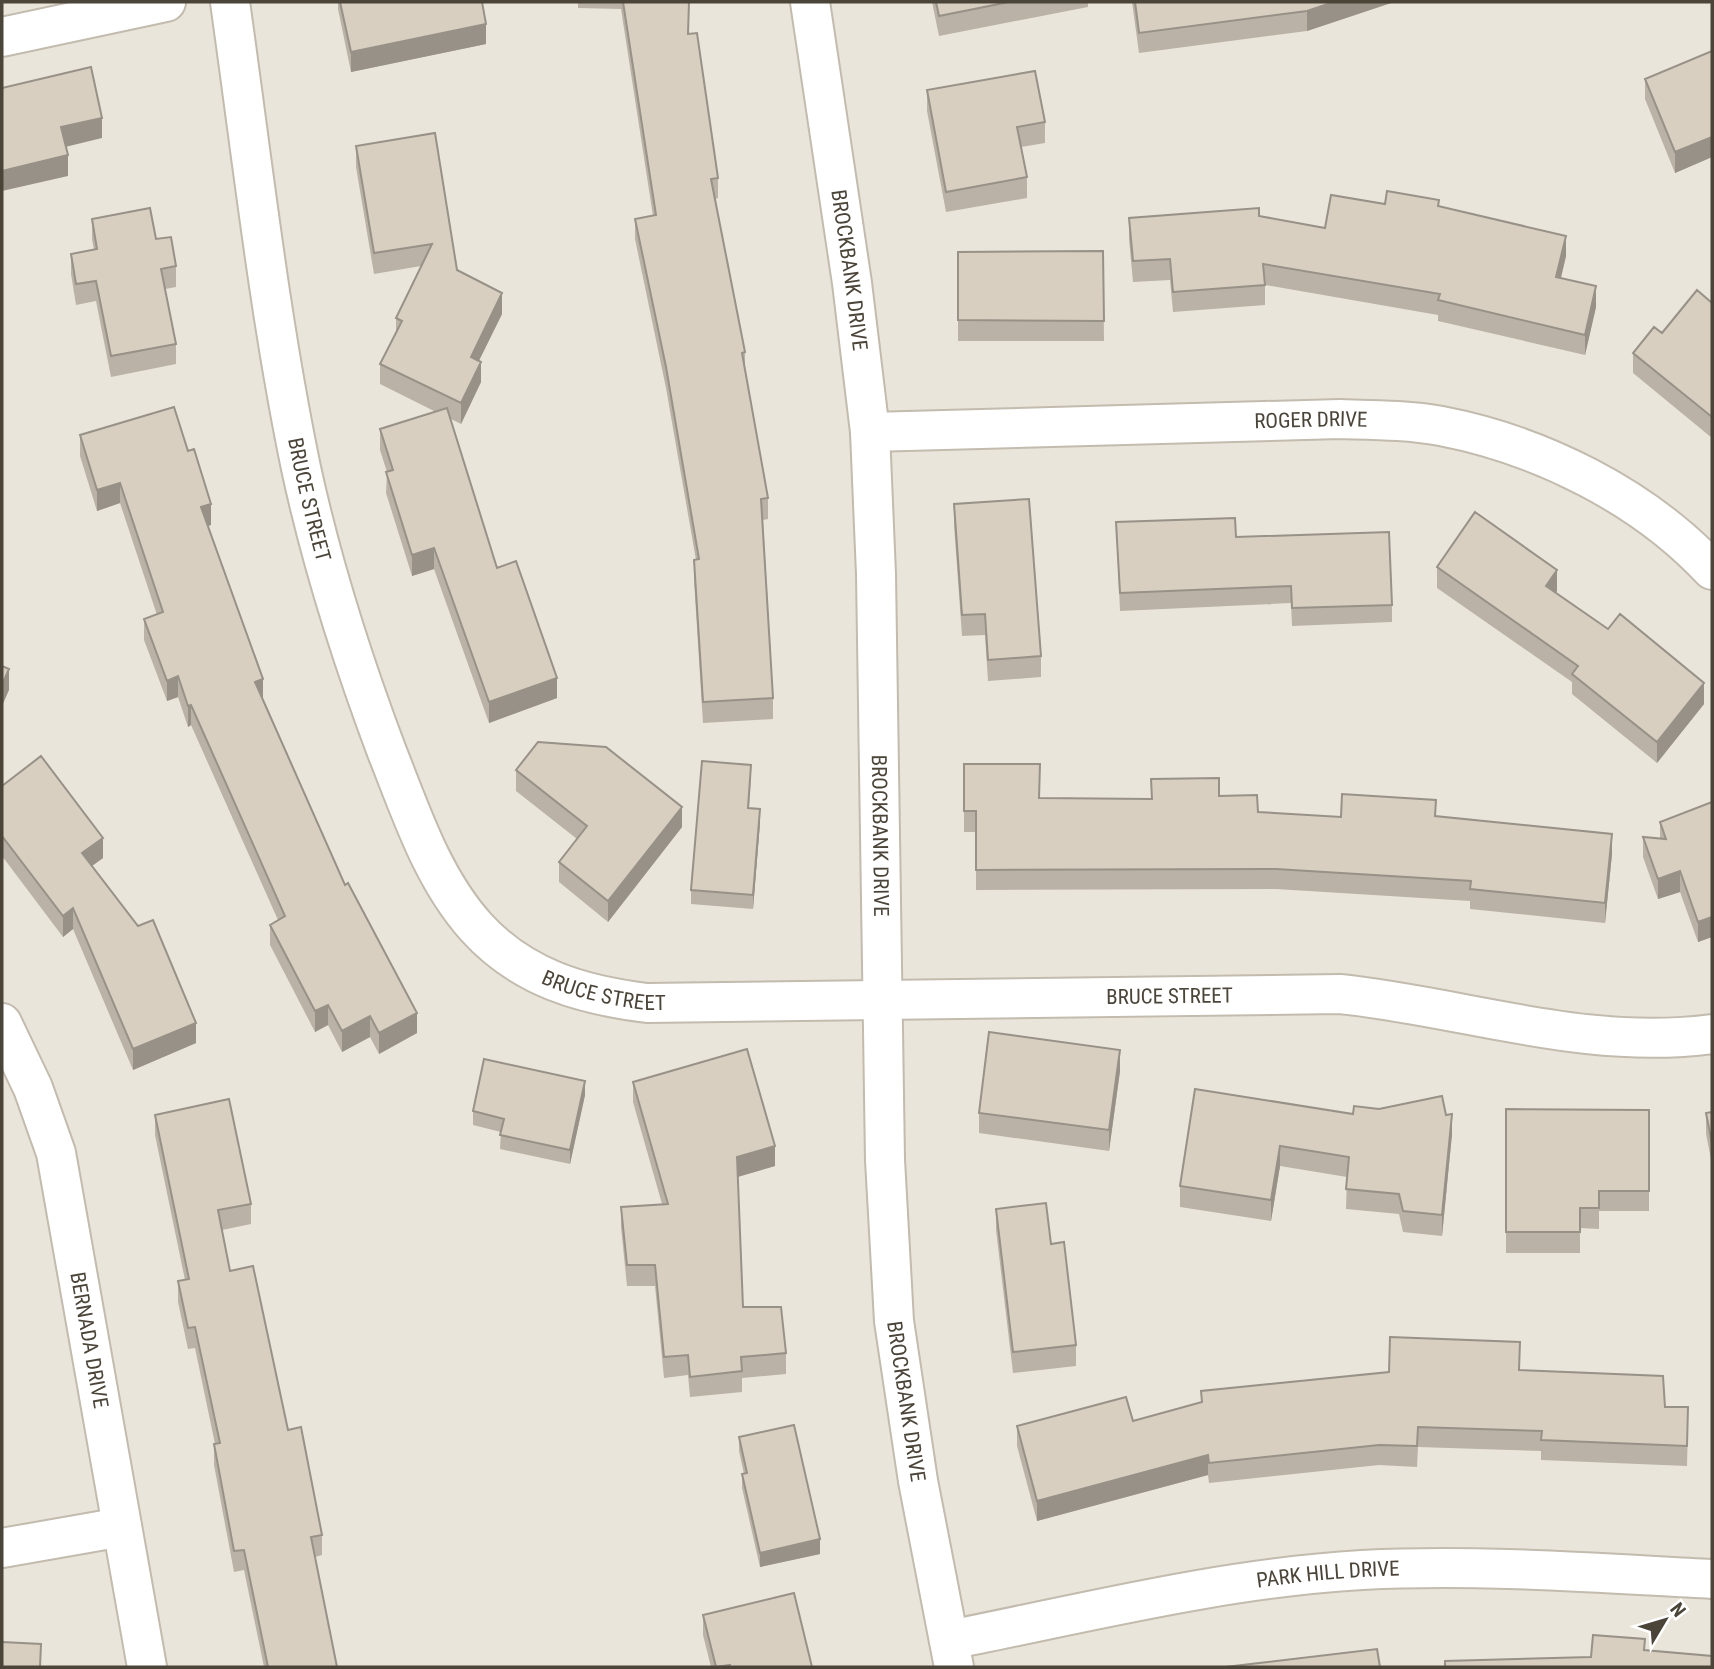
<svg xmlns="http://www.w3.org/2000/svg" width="1714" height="1669" font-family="'Roboto Condensed',sans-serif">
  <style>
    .residential { fill: #eae5da }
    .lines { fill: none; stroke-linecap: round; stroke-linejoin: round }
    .minor-casing { stroke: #c2bbae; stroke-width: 42 }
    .minor { stroke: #fff; stroke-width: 38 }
    .wall { fill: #bab2a6 }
    .shaded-wall { fill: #979187 }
    .building { fill: #d8cfc1; stroke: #979187; stroke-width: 2 }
    .labels { text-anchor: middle; stroke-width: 6; stroke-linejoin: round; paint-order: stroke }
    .street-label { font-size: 21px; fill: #4b4439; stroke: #fff }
  </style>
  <rect width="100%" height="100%" fill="#f6f3ec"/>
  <path class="residential" d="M2 2H1712V1667H2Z"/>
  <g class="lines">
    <g class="minor-casing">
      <g id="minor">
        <path id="s1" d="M230 2C252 157 269 314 301 468 322 565 352 659 387 752 411 812 432 878 476 927 522 978 582 995 647 1003L1340 994C1464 1007 1585 1051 1712 1034"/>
        <path id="s2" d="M810 2 852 283 870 432 876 574 885 1160 894 1321 918 1481 954 1667"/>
        <path d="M2 37 166 2"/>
        <path id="s3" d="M870 432 1340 419C1374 420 1408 420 1441 426 1540 445 1643 496 1712 570"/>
        <path id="s4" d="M2 1023 33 1088 56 1153 147 1667"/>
        <path d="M2 1548 122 1527"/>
        <path id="s5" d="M949 1640C1085 1613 1223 1578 1362 1570 1479 1564 1596 1573 1712 1579"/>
      </g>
    </g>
    <use href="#minor" class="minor"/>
  </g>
  <path class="wall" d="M338 2H482L486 44 351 72 338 9Z
    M578 2H689V34L718 178V198L715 199 745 352V371L768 498V519L763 520 773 698V719L703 723 694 580V560H696L666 388 635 239V219L653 216 621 9 578 8Z
    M932 2H1088V7L939 36Z
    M1132 2H1394L1307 31 1139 53Z
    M1712 51V157L1675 173 1645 99V79Z
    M927 90 1045 122V143L1021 147 1027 177V198L946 212 927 111Z
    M356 146 457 270 502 314 479 360 481 382 461 424 451 419 497 568 557 698 489 723 434 569 412 576 386 493 387 472 380 450V429L436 412 380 384V364L396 332V318L421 266 374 274 356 167Z
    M1385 204 1439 206 1566 256 1561 278 1596 307 1585 355 1438 321V315L1265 285V305L1173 312 1170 280 1133 282 1129 239V218L1259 216 1325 228Z
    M92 219 156 239 176 266V287L165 289 176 344V364L111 377 96 301 76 305 71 274V254L94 250 92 239Z
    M1103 251 1104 341H958V252Z
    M1712 303V438L1633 373V353Z
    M80 435 211 525 207 526 263 699 345 885 417 1033 379 1054 370 1037 342 1052 328 1025 315 1032 270 945V925L278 920 191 725 188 727 178 697 167 701 144 640V619L157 615 120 503 97 511 80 456Z
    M954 504 1041 656V677L988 681 985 635 962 636 954 525Z
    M1116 522 1236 537 1392 605V622L1292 626 1291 603 1120 611Z
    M1437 567 1557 591 1556 593 1704 704 1657 763 1572 694V682L1437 588Z
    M964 764 1040 798 1151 799 1219 796 1258 812 1341 817 1436 816 1612 854 1605 923 1470 909V901L1276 889 976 890V832H964Z
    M516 770 682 827 608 922 559 882V862L577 839 516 791Z
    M751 779 749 808 760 823 753 909 691 904V890Z
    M2 786 103 858 92 866 196 1043 133 1070 73 929 63 937 2 856Z
    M1712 802V937L1698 942 1680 892 1658 899 1643 857V837L1660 839V822Z
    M1120 1071 1109 1151 979 1133V1113Z
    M633 1082 775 1166 738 1177 743 1307 786 1353V1374L742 1378V1392L690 1397 688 1375 664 1378 655 1286H627L621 1227V1207L662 1204 633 1102Z
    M585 1095 570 1164 500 1149 501 1132 473 1125V1111Z
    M1506 1109 1649 1110V1211H1599V1229L1580 1228V1253H1506Z
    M1712 1112V1164L1706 1134V1113Z
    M1353 1114 1446 1115 1452 1134 1442 1236 1403 1232 1399 1214 1346 1209 1347 1177 1280 1166 1271 1221 1180 1207V1186Z
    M155 1115 251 1204V1224L222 1230 230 1271 288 1430 322 1535V1555L315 1557 337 1667H264L244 1570 234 1572 214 1465V1444H215L195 1348 188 1349 178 1302V1281L185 1280 155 1135Z
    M996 1209 1051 1244 1076 1345V1366L1013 1373 996 1230Z
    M1520 1370 1665 1407 1688 1427 1687 1466 1541 1460V1451L1418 1447 1417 1467 1379 1465 1209 1483 1208 1475 1037 1521 1017 1446V1426L1133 1421 1201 1402V1391Z
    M739 1437 820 1554 760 1567 742 1488V1474H744L739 1451Z
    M703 1615 812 1667H711L703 1635Z"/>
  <path class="shaded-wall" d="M1334 2H1394L1307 31V11Z
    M486 24V44L351 72V52Z
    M102 118V138L61 148V127Z
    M1712 137V157L1675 173V152Z
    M68 155V176L2 191V171Z
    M1566 236V256L1556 298V277Z
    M1596 286V307L1585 355V335Z
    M502 293V314L471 377V357Z
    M481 362V382L461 424V403Z
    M120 483V503L97 511V490Z
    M211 504V525L201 528V507Z
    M434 548V569L412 576V555Z
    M1557 570V591L1546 607V586Z
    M9 669V690L2 706V685Z
    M178 676V697L167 701V681Z
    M557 678V698L489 723V702Z
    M263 679V699L255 682Z
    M1704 683V704L1657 763V742Z
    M191 705V725L188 727V706Z
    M682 807V827L608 922V901Z
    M760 809V823L753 909V895Z
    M1612 834V854L1605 923V903Z
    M103 838V858L82 873V853Z
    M1680 871V892L1658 899V879Z
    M73 908V929L63 937V916Z
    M1712 917V937L1698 942V922Z
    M328 1005V1025L315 1032V1011Z
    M417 1013V1033L379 1054V1033Z
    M370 1016V1037L342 1052V1031Z
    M196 1023V1043L133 1070V1049Z
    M1120 1050V1071L1109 1151V1130Z
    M585 1081V1095L570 1164V1150Z
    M1452 1114V1134L1442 1236V1215Z
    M775 1146V1166L737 1177V1157Z
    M1280 1146V1166L1271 1221V1200Z
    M1208 1455V1475L1037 1521V1501Z
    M820 1539V1554L760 1567V1553Z"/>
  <path class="building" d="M340 2H482L486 24 351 52Z
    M623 2H689L688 34 697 33 718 178 711 179 745 352 742 353 768 498 761 499 773 698 703 702 694 560 699 559 666 367 635 219 656 215Z
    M936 2H1009L939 16Z
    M1135 2H1334L1307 11 1139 33Z
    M1712 51V137L1675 152 1645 79Z
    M91 67 102 118 61 127 68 155 2 171V88Z
    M1035 71 1045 122 1017 127 1027 177 946 192 927 90Z
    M435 133 457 270 502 293 471 357 481 362 461 403 380 364 402 321 396 318 432 244 374 253 356 146Z
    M1387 191 1439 200 1438 206 1566 236 1556 277 1596 286 1585 335 1438 300 1440 294 1263 264 1265 285 1173 292 1170 259 1133 261 1129 218 1259 208V216L1325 228 1331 195 1385 204Z
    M150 208 156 239 171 237 176 266 161 269 176 344 111 356 96 281 76 284 71 254 97 249 92 219Z
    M1103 251 1104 321 958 320V252Z
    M1697 290 1712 303V417L1633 353 1654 327 1662 333Z
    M174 407 188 451 194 449 211 504 201 507 263 679 255 682 345 885 348 883 417 1013 379 1033 370 1016 342 1031 328 1005 315 1011 270 925 285 916 191 705 188 706 178 676 167 681 144 619 163 612 120 483 97 490 80 435Z
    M447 408 497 568 516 561 557 678 489 702 434 548 412 555 386 472 393 470 380 429Z
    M1029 499 1041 656 988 660 985 614 962 615 954 504Z
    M1475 512 1557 570 1546 586 1608 629 1620 614 1704 683 1657 742 1572 674 1578 666 1437 567Z
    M1235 518 1236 537 1389 532 1392 605 1292 608 1291 586 1120 593 1116 522Z
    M2 666 9 669 2 685Z
    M538 742 606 747 682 807 608 901 559 862 587 826 516 770Z
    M41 756 103 838 82 853 138 926 153 920 196 1023 133 1049 73 908 63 916 2 836V786Z
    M702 761 751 765 748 808 760 809 753 895 691 890Z
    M964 764H1040L1039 798 1152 799 1151 779 1219 778V796L1257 795 1258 812 1341 817 1342 794 1436 800 1435 816 1612 834 1605 903 1470 889 1471 881 1276 869 976 870V811H964Z
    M1712 802V917L1698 922 1680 871 1658 879 1643 837 1666 839 1660 822Z
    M989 1032 1120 1050 1109 1130 979 1113Z
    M747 1049 775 1146 737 1157 743 1307H781L786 1353 741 1357 742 1371 690 1377 688 1355 664 1357 655 1265H627L621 1207 668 1204 633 1082Z
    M484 1059 585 1081 570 1150 500 1135 504 1119 473 1111Z
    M1195 1089 1353 1114 1354 1106 1379 1109 1442 1096 1446 1115 1452 1114 1442 1215 1403 1211 1399 1194 1346 1189 1349 1157 1280 1146 1271 1200 1180 1186Z
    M229 1099 251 1204 218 1210 230 1271 253 1266 288 1430 301 1427 322 1535 311 1537 337 1667H268L244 1550 234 1551 214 1444 220 1443 195 1327 188 1328 178 1281 189 1279 155 1115Z
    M1506 1109 1649 1110V1191H1599V1208H1580V1232H1506Z
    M1712 1112V1143L1706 1113Z
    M1046 1203 1051 1244 1064 1242 1076 1345 1013 1352 996 1209Z
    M1390 1337 1520 1342 1519 1370 1663 1376 1665 1407H1688L1687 1446 1541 1440 1542 1431 1418 1427 1417 1446 1379 1445 1209 1463 1208 1455 1037 1501 1017 1426 1126 1397 1133 1421 1202 1402 1201 1391 1389 1372Z
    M794 1425 820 1539 760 1553 742 1474 747 1473 739 1437Z
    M794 1593 812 1667H730V1665L716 1667 703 1615Z
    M1593 1635 1645 1639 1644 1650 1712 1656V1667H1445V1661L1591 1657Z
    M2 1642 41 1644 40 1667H2Z
    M1377 1649 1380 1667H1225Z"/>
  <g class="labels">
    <g class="street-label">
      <text dy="7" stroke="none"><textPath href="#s2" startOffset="271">BROCKBANK DRIVE</textPath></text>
      <text dy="7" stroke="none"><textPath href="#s3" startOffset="441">ROGER DRIVE</textPath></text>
      <text dy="7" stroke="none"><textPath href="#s1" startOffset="504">BRUCE STREET</textPath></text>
      <text dy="7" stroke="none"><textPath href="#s2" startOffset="838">BROCKBANK DRIVE</textPath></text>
      <text dy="7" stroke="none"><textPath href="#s1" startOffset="1113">BRUCE STREET</textPath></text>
      <text dy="7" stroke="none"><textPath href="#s1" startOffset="1680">BRUCE STREET</textPath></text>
      <text dy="7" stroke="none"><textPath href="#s4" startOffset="331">BERNADA DRIVE</textPath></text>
      <text dy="7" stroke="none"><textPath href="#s2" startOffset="1405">BROCKBANK DRIVE</textPath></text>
      <text dy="7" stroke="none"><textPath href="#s5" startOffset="385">PARK HILL DRIVE</textPath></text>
    </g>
  </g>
  <rect width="1714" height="1669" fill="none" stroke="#4b4439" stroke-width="7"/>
  <g transform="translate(1665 1620) rotate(52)" stroke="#ffffff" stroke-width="5" paint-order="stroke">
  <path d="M0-5L12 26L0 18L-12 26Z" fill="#4b4439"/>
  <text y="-10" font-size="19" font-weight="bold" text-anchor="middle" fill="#4b4439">N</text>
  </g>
</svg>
